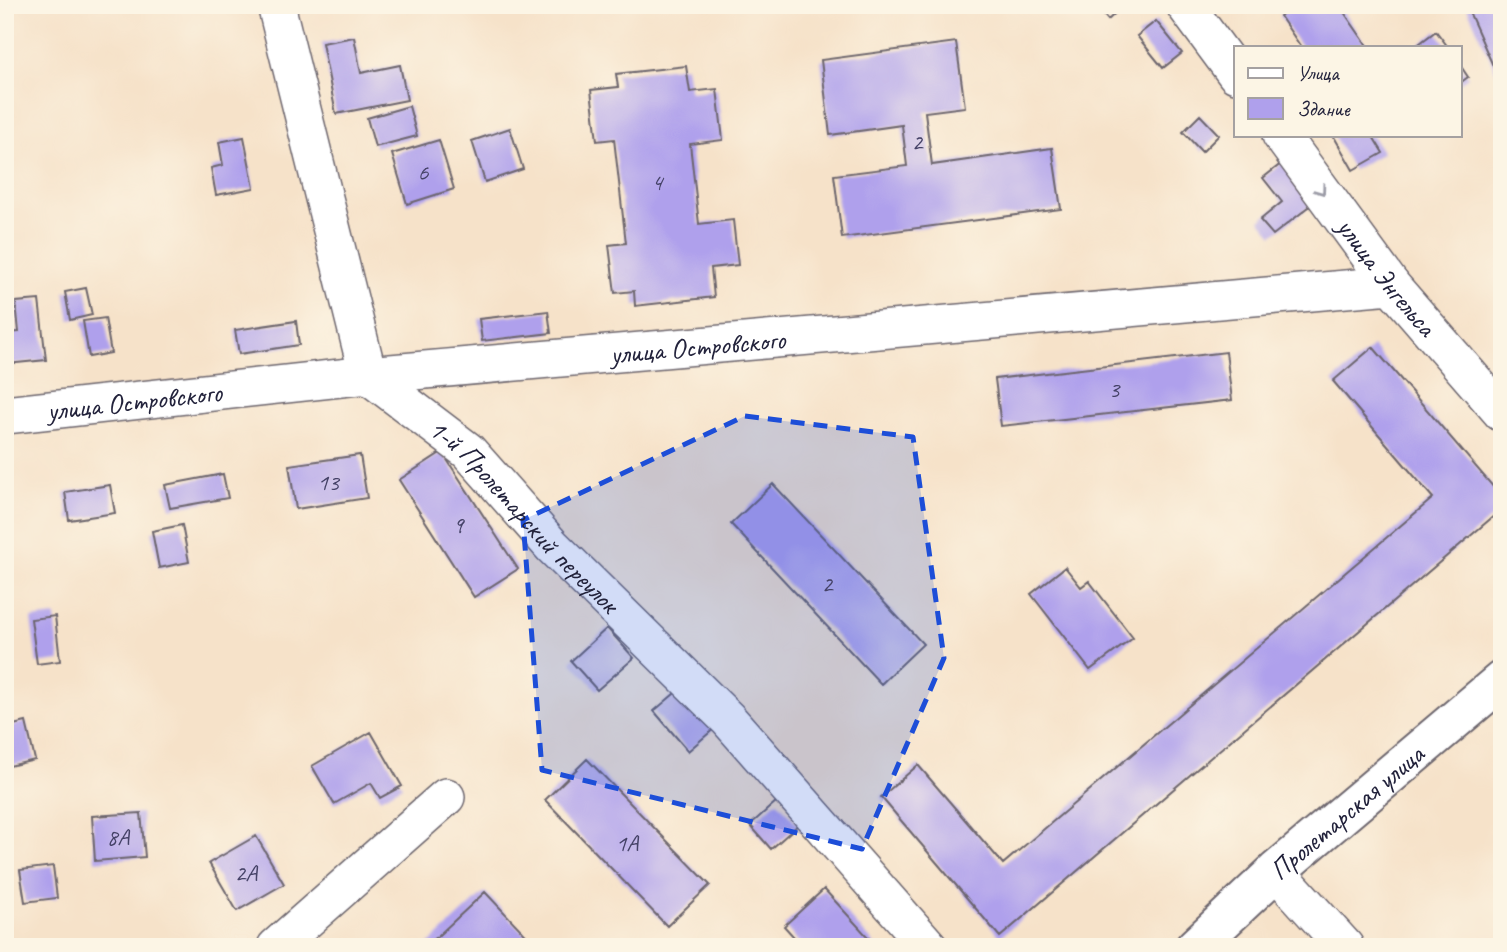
<svg xmlns="http://www.w3.org/2000/svg" width="1507" height="952" font-family="Caveat,sans-serif">
  <style>
    .building { fill: #afa0ec }
    .lines { fill: none; stroke-linecap: round; stroke-linejoin: round }
    .minor-casing { stroke: #6c656d; stroke-width: 40 }
    .major-casing { stroke: #6c656d; stroke-width: 42 }
    .minor { stroke: #fff; stroke-width: 37 }
    .major { stroke: #fff; stroke-width: 38 }
    .oneway { stroke: #9c9ca7 }
    .marked { fill: #1d4ed8; fill-opacity: 0.2; stroke: #1d4ed8; stroke-width: 5; stroke-dasharray: 14 9; stroke-linejoin: round }
    .labels { text-anchor: middle; stroke-width: 7; stroke-linejoin: round; paint-order: stroke }
    .number-label { font-size: 24px; fill: #454267 }
    .street-label { font-size: 28px; fill: #22223b; stroke: #fcf5e5 }
  </style>
  <rect width="100%" height="100%" fill="#fcf5e5"/>
  <filter id="ink" filterUnits="userSpaceOnUse"><feTurbulence type="fractalNoise" baseFrequency=".0143" numOctaves="2"/><feDisplacementMap in="SourceGraphic" scale="14" xChannelSelector="R" yChannelSelector="G"/><feConvolveMatrix kernelMatrix="1 2 1 2 8 2 1 2 1" color-interpolation-filters="sRGB"/></filter>
  <filter id="wash" filterUnits="userSpaceOnUse"><feTurbulence type="fractalNoise" baseFrequency=".00686" numOctaves="4" result="noise"/><feDisplacementMap in="SourceGraphic" scale="28" xChannelSelector="R" yChannelSelector="G"/><feGaussianBlur stdDeviation="1.57" result="paint"/><feColorMatrix in="noise" values="0 0 0 0 0 0 0 0 0 0 0 0 0 0 0 0 0 1.4 0 .05"/><feComposite in="paint" operator="in"/></filter>
  <g filter="url(#wash)">
    <rect width="100%" height="100%" fill="#f6e2c9"/>
    <g id="blocks">
      <path class="building" d="M1095 5H1124L1108 20Z
        M1295 5H1339L1368 47H1301L1280 16Z
        M1466 5H1502V86Z
        M1156 21 1182 53 1163 68 1137 36Z
        M1436 31 1448 47H1417L1416 46Z
        M354 37 361 73 400 65 407 100 336 114 322 43Z
        M956 42 965 107 925 112 932 165 1052 148 1061 209 842 238 834 175 907 166 902 125 830 135 821 60Z
        M1460 65 1468 77 1460 83Z
        M686 66 690 92 717 89 723 140 690 144 699 224 733 220 738 265 711 268 714 297 635 306 634 291 615 293 609 245 626 243 614 139 597 141 591 90 618 87 616 74Z
        M409 106 417 136 375 147 367 118Z
        M1200 115 1219 135 1202 152 1183 132Z
        M510 128 523 169 485 182 472 141Z
        M1333 135H1372L1383 153 1353 170Z
        M244 137 254 188 216 195 211 168 223 165 219 142Z
        M439 140 454 189 407 204 392 154Z
        M1282 163 1314 203 1273 235 1260 220 1282 202 1263 178Z
        M86 288 92 315 70 320 65 292Z
        M39 300 46 360 7 364 5 333 19 332 16 302Z
        M548 311 551 333 482 341 479 319Z
        M105 318 111 353 89 357 83 321Z
        M296 321 299 345 239 354 235 330Z
        M1373 347 1502 497V509L1000 937 881 797 918 765 1003 864 1433 498 1333 381Z
        M1226 352 1232 400 1001 426 995 379Z
        M442 452 518 569 474 597 399 480Z
        M360 455 367 498 296 509 289 465Z
        M223 474 228 498 170 508 165 485Z
        M773 484 923 644 881 684 731 524Z
        M110 485 115 513 69 520 65 492Z
        M182 525 189 562 159 568 152 531Z
        M1065 567 1081 587 1089 581 1133 638 1090 670 1031 594Z
        M55 616 60 661 37 664 31 619Z
        M607 628 634 658 597 690 571 661Z
        M681 688 715 728 688 751 654 711Z
        M26 722 35 760 5 767V727Z
        M371 732 402 786 380 798 371 783 334 804 312 766Z
        M587 759 710 885 667 926 545 800Z
        M777 801 798 825 771 849 750 825Z
        M141 813 145 857 95 861 92 816Z
        M256 836 284 884 237 911 209 863Z
        M53 866 57 898 25 902 20 870Z
        M824 889 877 947H803L784 926Z
        M485 892 537 947H426Z"/>
    </g>
  </g>
  <g filter="url(#ink)">
    <use href="#blocks" fill-opacity="0" stroke="#6c656d" stroke-width="2"/>
    <g class="lines">
      <g class="minor-casing">
        <g id="minor">
          <path id="s1" d="M276 5 368 375 468 451 552 546 728 719 929 947"/>
          <path d="M1185 5 1236 74"/>
          <path id="s2" d="M1281 135 1391 285 1502 413"/>
          <path id="s3" d="M5 415 368 375 1391 285"/>
          <path d="M1276 871 1345 947"/>
          <path d="M276 947 446 797"/>
        </g>
      </g>
      <g class="major-casing">
        <g id="major">
          <path id="s4" d="M1195 947 1276 871 1502 680"/>
        </g>
      </g>
      <use href="#minor" class="minor"/>
      <use href="#major" class="major"/>
    </g>
    <defs><path id="oneway-chevron" d="M-2-3.5L2.5 0L-2 3.5" fill="none" stroke-width="1.6" stroke-linecap="round" stroke-linejoin="round" transform="scale(1.75)"/></defs>
    <use class="oneway" href="#oneway-chevron" transform="translate(1321 190) rotate(54)"/>
  </g>
  <path class="marked" d="M745 416 913 437 944 658 862 849 542 770 523 520Z"/>
  <g class="labels">
    <g class="number-label">
      <text x="917" y="150">2</text>
      <text x="423" y="180">6</text>
      <text x="657" y="190">4</text>
      <text x="1114" y="397">3</text>
      <text x="328" y="490">13</text>
      <text x="458" y="533">9</text>
      <text x="827" y="592">2</text>
      <text x="118" y="845">8А</text>
      <text x="627" y="851">1А</text>
      <text x="246" y="881">2А</text>
    </g>
    <g class="street-label">
      <text dy="10" stroke="none"><textPath href="#s2" startOffset="177">улица Энгельса</textPath></text>
      <text dy="10" stroke="none"><textPath href="#s3" startOffset="696">улица Островского</textPath></text>
      <text dy="10" stroke="none"><textPath href="#s3" startOffset="130">улица Островского</textPath></text>
      <text dy="10" stroke="none"><textPath href="#s1" startOffset="592">1-й Пролетарский переулок</textPath></text>
      <text dy="10" stroke="none"><textPath href="#s4" startOffset="203">Пролетарская улица</textPath></text>
    </g>
  </g>
  <rect width="1507" height="952" fill="none" stroke="#fcf5e5" stroke-width="28"/>
  <rect x="1234" y="46" width="228" height="91" fill="#fcf5e5" stroke="#a5a1a1" stroke-width="2"/>
  <rect x="1248" y="68" width="35" height="10" fill="#ffffff" stroke="#a5a1a1" stroke-width="2"/>
  <text x="1297" y="80" font-size="21" fill="#22223b">Улица</text>
  <rect x="1248" y="98" width="35" height="21" fill="#afa0ec" stroke="#a5a1a1" stroke-width="2"/>
  <text x="1297" y="116" font-size="21" fill="#22223b">Здание</text>
</svg>
